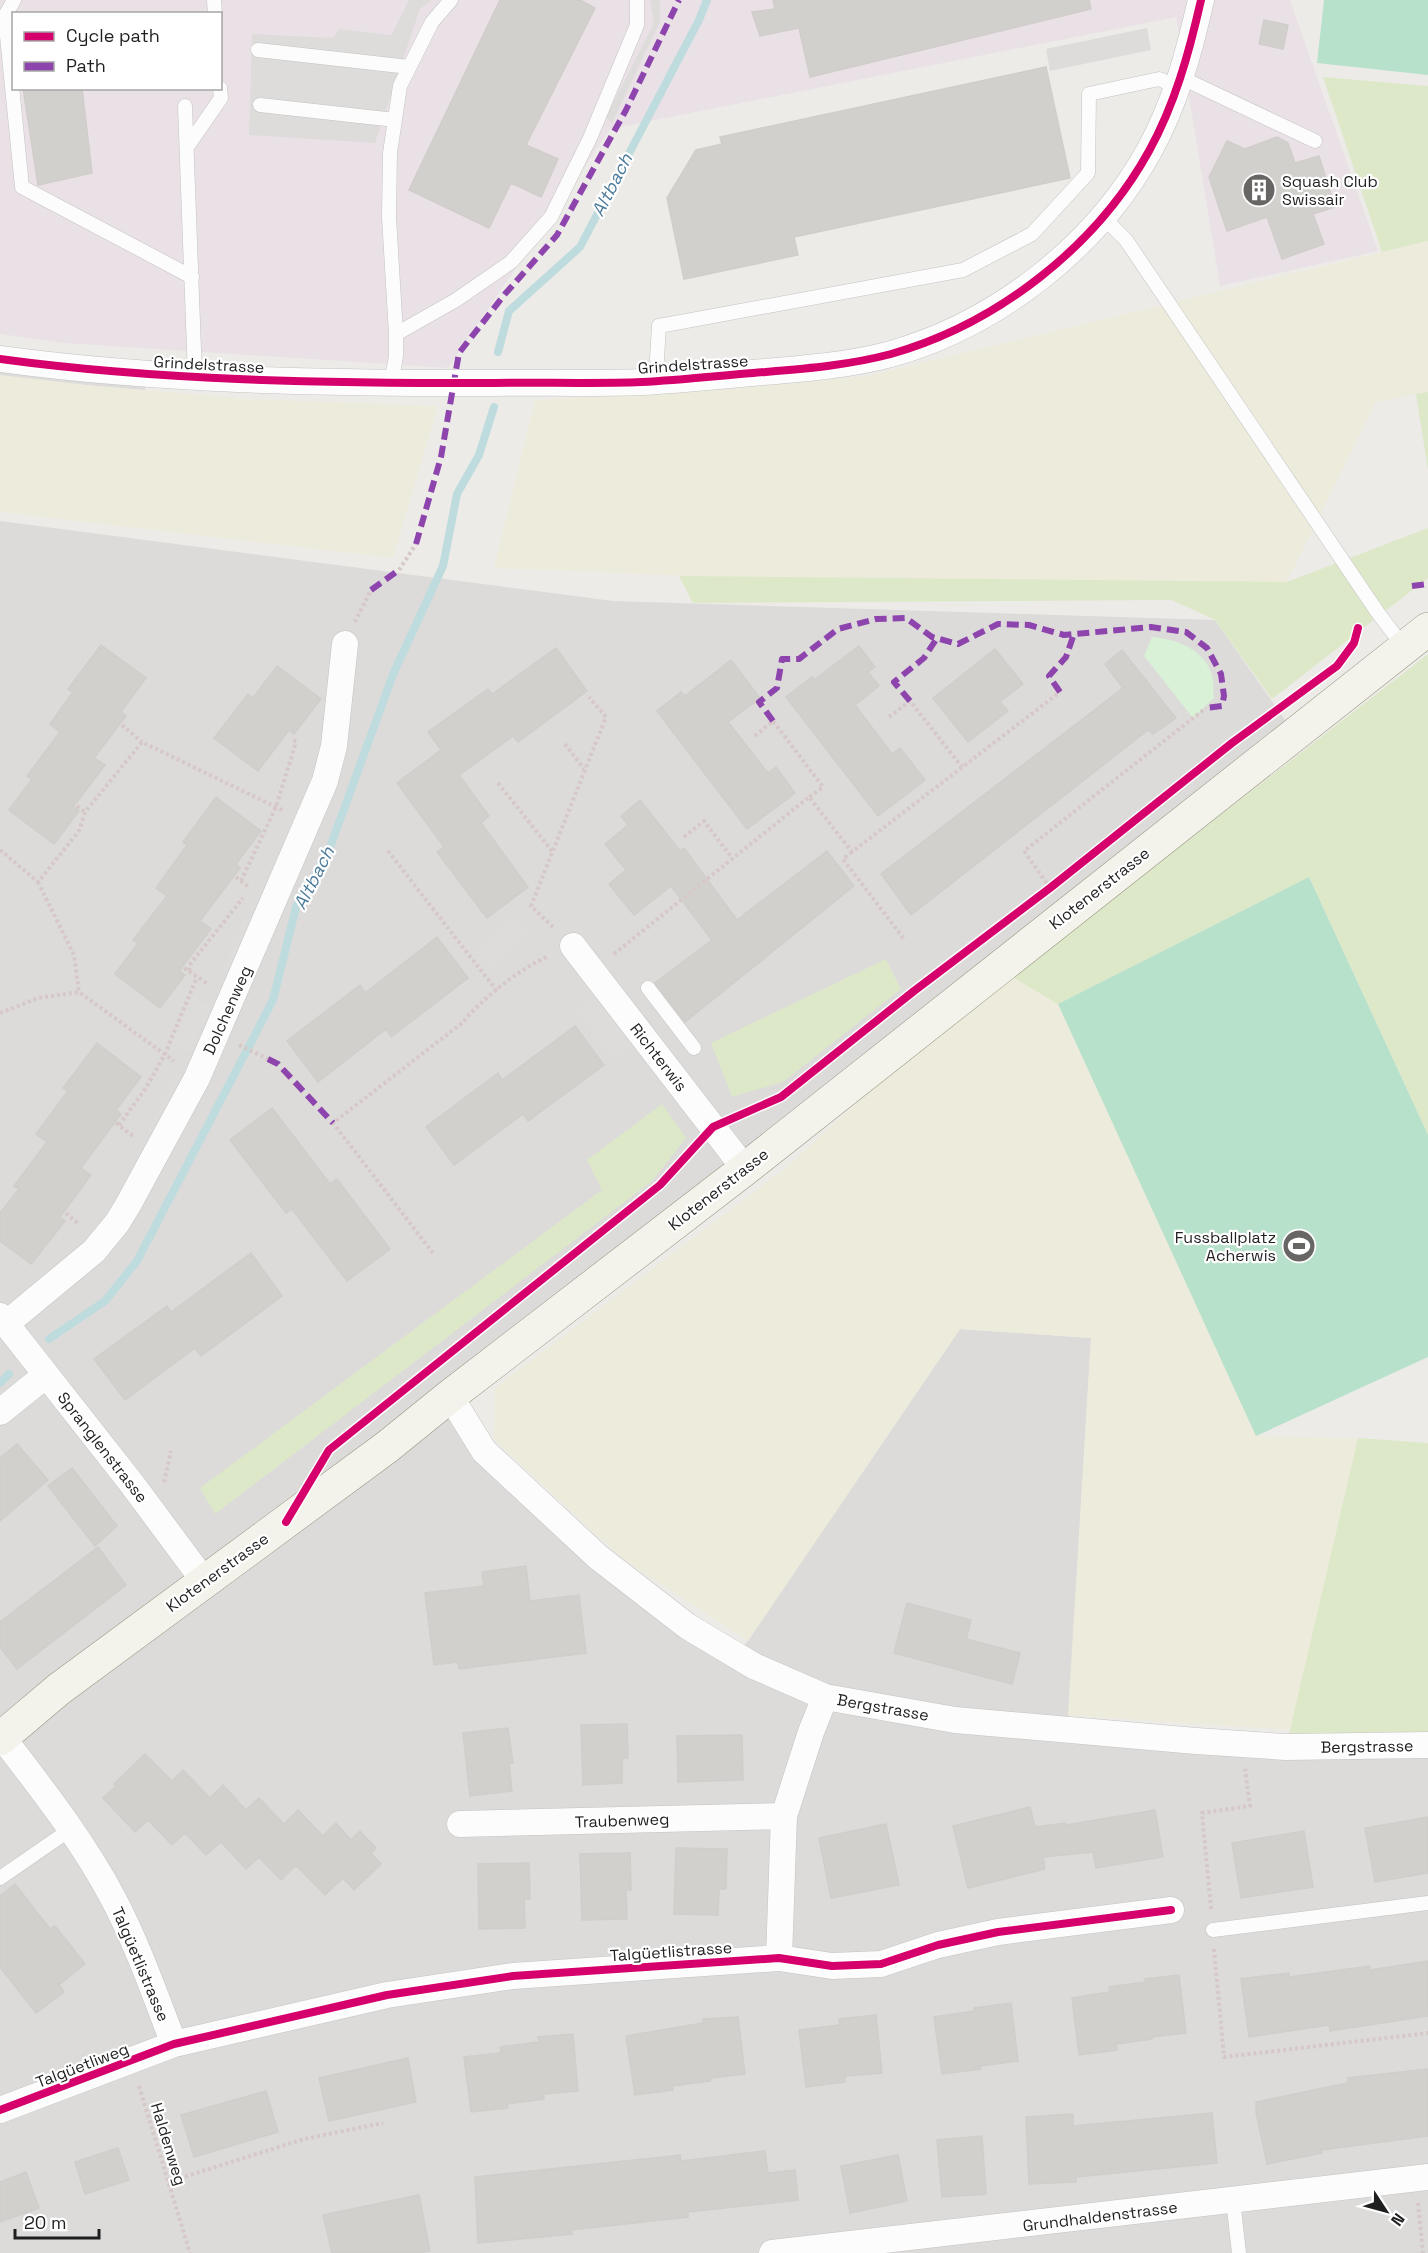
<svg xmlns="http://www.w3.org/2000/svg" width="1428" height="2253" font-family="'Space Grotesk',sans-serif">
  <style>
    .residential { fill: #dcdbda }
    .industrial { fill: #eae1e7; fill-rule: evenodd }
    .farmland { fill: #edecdc }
    .grass { fill: #dde8c9 }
    .park { fill: #d9f1d6 }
    .pitch { fill: #b7e1ca }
    .parking { fill: #dddcdb }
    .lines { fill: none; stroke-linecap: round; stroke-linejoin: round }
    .stream { stroke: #bedbde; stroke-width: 8 }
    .building { fill: #d2d0cd; stroke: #d0cdca; stroke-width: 1.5 }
    .lane-casing { stroke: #c4c3c2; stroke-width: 15 }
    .street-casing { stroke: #c4c3c2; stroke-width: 27 }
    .secondary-casing { stroke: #979681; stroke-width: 34 }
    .path { stroke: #d6c8c7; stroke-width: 4; stroke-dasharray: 3 3; stroke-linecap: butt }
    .lane { stroke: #fcfcfc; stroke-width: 14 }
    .street { stroke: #fcfcfc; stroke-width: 26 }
    .secondary { stroke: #f3f3eb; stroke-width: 33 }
    .quiet { stroke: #8e44ad; stroke-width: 6; stroke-dasharray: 12 6; stroke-linecap: butt }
    .cycleway-casing { stroke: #fff; stroke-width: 11 }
    .cycleway { stroke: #d6006c; stroke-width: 8 }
    .labels { text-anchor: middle; stroke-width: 4.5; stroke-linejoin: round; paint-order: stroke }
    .poi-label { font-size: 16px; fill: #1f1f1f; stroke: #fff; text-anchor: start }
    .street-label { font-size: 16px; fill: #1f1f1f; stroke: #fff }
    .water-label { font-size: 18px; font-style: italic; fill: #4c7b9a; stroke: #fff }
  </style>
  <rect width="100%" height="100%" fill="#edebe8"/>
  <path class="residential" d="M0 521 613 601 1215 620 1295 734 450 1396 484 1451 737 1656 960 1329 1091 1338 1068 1729 1428 1745V2253H0Z"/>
  <path class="industrial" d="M0 0H1290L1378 251 1220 286 1176 17 610 129 448 368 64 343 0 334ZM14 14H220V88H14Z"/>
  <path class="farmland" d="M1428 241V392L1376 402 1287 582 811 581 494 568 535 400 730 389 867 376Z
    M0 375 87 385 248 399 438 406 393 558 0 512Z
    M1012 977 1058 1004 1256 1436 1358 1438 1291 1730 1068 1715 1091 1338 960 1329 748 1641 624 1560 494 1440 495 1388 784 1169 880 1081Z"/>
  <path class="grass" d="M1323 77 1428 86V241L1382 252Z
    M1428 392V470L1416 394Z
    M1428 528V578L1272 699 1215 620 1172 600 693 603 679 576 1287 582Z
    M1428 654V1135L1309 877 1058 1004 1012 977Z
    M886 959 901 989 783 1082 732 1097 711 1043Z
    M662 1104 686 1138 652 1181 215 1514 200 1488 602 1190 587 1160Z
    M1358 1438 1428 1443V1745L1286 1747Z"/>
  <path class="park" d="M1152 637C1177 639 1204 649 1212 675 1214 682 1213 691 1214 698L1193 718 1144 656Z"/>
  <path class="pitch" d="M1324 0H1428V75L1317 63Z
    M1309 877 1428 1135V1357L1256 1436 1058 1004Z"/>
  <path class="parking" d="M409 0H432L420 9 375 143 249 135 252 34 333 38 339 29 391 35Z
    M650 0H660V22L612 123 606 117 654 23Z
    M1147 28 1151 50 1050 71 1046 49Z
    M0 365 146 381 145 390 87 385 0 375Z
    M244 918 253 921 231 972 223 969Z
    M514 919 527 936 489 967 475 949Z
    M193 998 211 1006 191 1052 173 1045Z
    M593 999 598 1002 633 1046 615 1060 576 1012Z
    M176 1074 183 1078 156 1134 148 1130Z"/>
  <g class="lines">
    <path class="stream" d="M498 352 509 311 580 247 699 20 707 0
      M49 1339 105 1301 137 1261 273 1000 296 907 329 850 394 672 443 566 457 494 479 455 494 407
      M0 1383 9 1374"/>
  </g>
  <path class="building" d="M500 0H580L595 8 526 145 558 159 541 197 511 183 489 228 409 190Z
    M773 0H1089L1091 9 810 77 799 28 760 36 752 12 775 9Z
    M1264 20 1288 25 1283 49 1259 44Z
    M1046 67 1070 178 794 237 798 255 684 279 667 198 696 150 722 144 720 137Z
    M23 88H82L92 173 38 185Z
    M1277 137 1288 143 1295 163 1319 156 1335 207 1313 214 1324 244 1282 259 1267 217 1227 231 1209 177 1227 141 1245 149Z
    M101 645 146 678 121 712 126 716 94 758 105 765 73 807 79 811 54 844 9 810 32 779 27 776 60 732 50 724 73 692 68 689Z
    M859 646 875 667 868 672 879 686 855 705 892 754 900 748 925 780 878 816 786 697 812 677 814 680Z
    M556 648 587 691 518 742 513 736 459 775 489 816 481 823 528 887 487 918 437 852 444 847 397 783 441 750 428 732 488 689 492 694Z
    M995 649 1023 684 1000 702 1008 711 968 742 933 698Z
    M1122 650 1176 718 1153 734 1148 730 911 915 881 874 1123 688 1105 664Z
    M731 660 760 698 728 722 768 773 776 767 795 793 747 829 657 711 681 692 685 696Z
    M277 666 321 699 294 734 289 730 258 771 214 738 248 694 253 698Z
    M216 797 261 831 236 864 240 868 200 921 211 929 179 971 185 975 160 1008 115 974 138 943 133 940 167 896 156 888 187 845 183 842Z
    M640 800 680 851 684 848 737 920 827 851 854 886 685 1022 655 983 712 940 671 886 634 915 609 884 626 870 605 844 628 825 621 816Z
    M437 937 468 978 391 1037 386 1029 318 1082 287 1041 360 985 365 993Z
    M575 1026 604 1065 528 1121 523 1114 454 1165 426 1127 498 1073 502 1080Z
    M97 1043 141 1077 116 1110 121 1114 81 1168 91 1175 60 1217 65 1221 31 1264 0 1241V1213L19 1189 14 1186 47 1142 36 1134 68 1091 63 1088Z
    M272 1108 330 1184 337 1179 390 1249 347 1281 292 1209 286 1213 230 1140Z
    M251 1253 282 1296 201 1356 195 1348 125 1400 94 1359 167 1306 171 1312Z
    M17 1444 48 1480 0 1521V1458Z
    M72 1468 117 1526 95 1546 48 1486Z
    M98 1547 126 1585 17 1669 0 1647V1622Z
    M526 1566 530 1601 579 1595 586 1653 459 1669 458 1662 434 1665 425 1593 484 1586 482 1572Z
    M907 1603 971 1620 966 1639 1020 1653 1012 1684 894 1653Z
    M627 1724 628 1758H622V1783L583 1785 581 1725Z
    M508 1728 513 1763H509L512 1791 470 1796 463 1733Z
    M742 1735 743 1780 678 1782 677 1736Z
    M145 1754 172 1781 183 1770 210 1798 223 1785 246 1810 259 1798 284 1824 298 1810 323 1836 336 1823 351 1840 360 1831 376 1848 371 1853 381 1864 354 1890 343 1878 325 1895 296 1865 281 1880 259 1857 246 1869 221 1842 206 1855 185 1833 172 1845 148 1820 135 1832 103 1798 116 1786 114 1784Z
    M1030 1807 1035 1827 1065 1823 1066 1825 1155 1810 1163 1857 1096 1868 1093 1852 1043 1857 1045 1869 968 1888 953 1826Z
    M1428 1817V1873L1375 1882 1365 1828Z
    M886 1824 899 1885 831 1898 819 1838Z
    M1304 1831 1313 1887 1241 1898 1232 1843Z
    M676 1848 727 1849 726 1889H719L718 1915 674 1914Z
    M630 1853 631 1890H626L627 1919 582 1920 580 1854Z
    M529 1863 530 1899H524L525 1928 479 1929 478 1864Z
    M15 1884 50 1929 55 1926 85 1964 59 1985 64 1992 36 2013 0 1967V1896Z
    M1428 1961V2016L1330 2031 1329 2025 1249 2037 1241 1979 1289 1973V1977L1370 1966V1970Z
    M1179 1975 1186 2033 1152 2037V2039L1116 2044 1117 2050 1079 2055 1072 1998 1110 1992 1109 1987 1146 1982 1145 1979Z
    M1011 2003 1018 2061 980 2066 981 2069 942 2074 934 2017 974 2011V2008Z
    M876 2015 882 2073 845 2076V2082L806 2087 799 2030 840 2025 839 2019Z
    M738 2017 745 2074 710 2078V2081L672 2086 673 2090 635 2095 626 2036 703 2023V2019Z
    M573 2034 578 2091 543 2094 544 2099 507 2104 508 2108 471 2112 464 2057 501 2053 500 2047 539 2042 538 2037Z
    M408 2058 416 2102 329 2121 319 2078Z
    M1428 2069V2136L1321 2150 1322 2153 1267 2164 1256 2112V2102L1348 2083V2078Z
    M266 2091 278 2132 194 2157 181 2115Z
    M1212 2113 1217 2163 1076 2177V2182L1029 2184 1026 2117 1073 2114V2126Z
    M982 2136 986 2194 942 2197 937 2140Z
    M118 2148 129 2180 85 2194 75 2162Z
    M765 2151 768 2173 795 2170 798 2200 688 2212V2217L571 2230 572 2234 478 2243 475 2177 680 2155 681 2161Z
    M898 2155 907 2201 850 2213 841 2166Z
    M26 2172 39 2208 0 2222V2182Z
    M419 2195 430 2251 418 2253H332L323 2215Z"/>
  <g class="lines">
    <g class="lane-casing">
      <path id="lane" d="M14 0 5 16 22 187 192 277
        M214 0 215 14
        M258 50 409 67
        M1182 78 1315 141
        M260 105 395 120
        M185 106 195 377
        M187 147 221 98 220 88
        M1103 217 1126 240 1378 613 1404 647
        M396 334 456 300 511 262 551 217 590 138 637 25V0
        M661 380 657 359 659 326 963 270 1032 234 1088 173 1089 94 1159 79 1178 87
        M391 384 396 356V334L389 217 390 153 400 86 432 22 451 0
        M648 988 694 1048
        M0 1878 71 1829
        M1213 1930 1428 1903
        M1233 2200 1239 2253"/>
    </g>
    <g class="street-casing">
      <path id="street" d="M0 359C162 381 325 383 488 383 539 382 591 384 642 382 679 380 716 376 753 373 800 369 846 366 891 354 997 324 1096 247 1149 151 1175 104 1189 53 1201 0
        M573 946 745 1169
        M0 1316 132 1484 204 1581
        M7 1323 94 1251 117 1223 128 1205 197 1078 325 781 334 746 345 644
        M450 1396 484 1451 598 1557 687 1626 754 1666 825 1697 955 1720 1196 1741 1286 1747 1428 1745
        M0 1412 46 1375
        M2 1737C42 1789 83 1841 114 1900 138 1946 155 1995 174 2044
        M460 1824 784 1816
        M779 1958 784 1816 811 1732 825 1697
        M0 2110 174 2044 387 1995 513 1976 779 1958 832 1966 881 1964 938 1945 998 1932 1171 1910
        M772 2253 1428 2177"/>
    </g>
    <g class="secondary-casing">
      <path id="secondary" d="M0 1739 59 1689 387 1447 450 1396 745 1169 1428 629"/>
    </g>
    <path class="path" d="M399 570 416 544
      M355 622 371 590
      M889 717 910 701 962 767
      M122 725 142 742
      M755 736 773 721 823 787 809 797
      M565 744 584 769
      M498 783 552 851
      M77 806 85 812
      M684 837 704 821 732 858
      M0 850 38 882 79 831 85 812 142 742 284 811
      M388 851 497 991
      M852 852 843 859 904 939
      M236 877 250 888
      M241 881 276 807 296 742 291 738
      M38 882 74 955 79 992
      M1050 888 1024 851 1206 708
      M553 927 531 906 606 717 589 697
      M614 954 809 797 852 852 1060 692
      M184 968 208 984
      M189 971 191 963 243 898
      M0 1013 38 998 79 992 174 1061
      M239 1045 268 1059
      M116 1123 134 1137
      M119 1125 146 1088 165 1054 197 977
      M66 1213 80 1225
      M433 1253 333 1123 462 1023C482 999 520 968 549 956
      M164 1482 171 1451
      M1211 1909 1202 1813 1250 1806 1245 1769
      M1214 1949 1224 2057 1428 2033
      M139 2086 190 2253
      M168 2182 304 2139 383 2123
      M1418 2203 1423 2253"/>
    <use href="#lane" class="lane"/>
    <use href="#street" class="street"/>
    <use href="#secondary" class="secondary"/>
    <path class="quiet" d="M416 544 441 457 459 353 505 294 557 235 626 110 679 0
      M1412 586 1428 584
      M371 590 399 570
      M1060 692 1049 676 1066 657 1074 634
      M910 701 894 682 924 658 937 638
      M773 721 759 702 777 688 782 659H799L838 629 876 619 906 618 932 637 958 644 998 624 1029 625 1064 635 1151 627 1186 632 1207 648 1221 674 1224 696 1222 706 1206 708
      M268 1059 278 1064 333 1123"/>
    <g class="cycleway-casing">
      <path id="cycleway" d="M0 359C162 381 325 383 488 383 539 382 591 384 642 382 679 380 716 376 753 373 800 369 846 366 891 354 997 324 1096 247 1149 151 1175 104 1189 53 1201 0
        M286 1522 329 1450 660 1185 713 1127 781 1097 914 991 1050 888 1232 743 1337 666 1354 643 1358 628
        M0 2110 174 2044 387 1995 513 1976 779 1958 832 1966 881 1964 938 1945 998 1932 1171 1910"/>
    </g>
    <use href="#cycleway" class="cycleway"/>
  </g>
  <defs>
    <g id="building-disc" transform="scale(1.725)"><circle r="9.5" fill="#676665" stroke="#fff"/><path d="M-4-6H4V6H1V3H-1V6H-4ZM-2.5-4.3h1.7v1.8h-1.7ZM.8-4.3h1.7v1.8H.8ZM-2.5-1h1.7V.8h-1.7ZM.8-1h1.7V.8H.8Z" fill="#fff"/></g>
    <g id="stadium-disc" transform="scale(1.725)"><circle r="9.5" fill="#676665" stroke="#fff"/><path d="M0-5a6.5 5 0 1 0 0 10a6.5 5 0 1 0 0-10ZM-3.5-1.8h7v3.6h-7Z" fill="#fff"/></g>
  </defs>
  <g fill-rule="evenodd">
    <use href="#building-disc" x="1259" y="190"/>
    <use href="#stadium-disc" x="1299" y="1246"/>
  </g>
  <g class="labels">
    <g class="poi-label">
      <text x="1282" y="187">Squash Club<tspan x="1282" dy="18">Swissair</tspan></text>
      <text x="1276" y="1243" text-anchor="end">Fussballplatz<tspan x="1276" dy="18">Acherwis</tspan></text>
    </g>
    <g class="street-label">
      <text transform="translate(209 364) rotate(3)" y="6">Grindelstrasse</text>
      <text transform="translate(693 364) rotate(-4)" y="6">Grindelstrasse</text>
      <text transform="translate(1099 888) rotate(-38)" y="6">Klotenerstrasse</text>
      <text transform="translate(227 1010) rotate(-66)" y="6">Dolchenweg</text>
      <text transform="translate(659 1057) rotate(52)" y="6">Richterwis</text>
      <text transform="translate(718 1189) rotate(-38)" y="6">Klotenerstrasse</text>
      <text transform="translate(103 1447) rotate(52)" y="6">Spranglenstrasse</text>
      <text transform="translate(217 1572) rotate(-36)" y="6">Klotenerstrasse</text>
      <text transform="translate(883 1707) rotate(10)" y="6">Bergstrasse</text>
      <text transform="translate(1367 1746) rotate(-1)" y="6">Bergstrasse</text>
      <text transform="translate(622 1820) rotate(-2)" y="6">Traubenweg</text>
      <text transform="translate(671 1951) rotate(-4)" y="6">Talgüetlistrasse</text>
      <text transform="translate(141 1964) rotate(67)" y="6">Talgüetlistrasse</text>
      <text transform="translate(82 2065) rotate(-21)" y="6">Talgüetliweg</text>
      <text transform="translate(169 2144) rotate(73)" y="6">Haldenweg</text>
      <text transform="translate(1100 2216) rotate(-7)" y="6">Grundhaldenstrasse</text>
    </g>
    <g class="water-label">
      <text transform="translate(612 185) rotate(-63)" y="6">Altbach</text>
      <text transform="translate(314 878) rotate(-63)" y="6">Altbach</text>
    </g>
  </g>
  <rect x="12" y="12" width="210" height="78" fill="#ffffff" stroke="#a5a5a5" stroke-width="1.5"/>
  <rect x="24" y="32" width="30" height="9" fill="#d6006c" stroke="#a5a5a5" stroke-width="1.5"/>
  <text x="66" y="42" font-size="18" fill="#1f1f1f">Cycle path</text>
  <rect x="24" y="62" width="30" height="9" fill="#8e44ad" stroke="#a5a5a5" stroke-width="1.5"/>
  <text x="66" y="72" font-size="18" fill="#1f1f1f">Path</text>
  <g transform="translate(1386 2211) rotate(126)" stroke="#ffffff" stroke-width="4.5" paint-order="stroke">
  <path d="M0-4.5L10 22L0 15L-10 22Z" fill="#1f1f1f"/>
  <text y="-9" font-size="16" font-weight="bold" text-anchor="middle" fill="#1f1f1f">N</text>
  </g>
  <path d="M15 2229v9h84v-9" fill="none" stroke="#1f1f1f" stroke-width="3"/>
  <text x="24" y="2229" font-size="18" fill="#1f1f1f" stroke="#ffffff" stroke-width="4.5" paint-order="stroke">20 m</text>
</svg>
